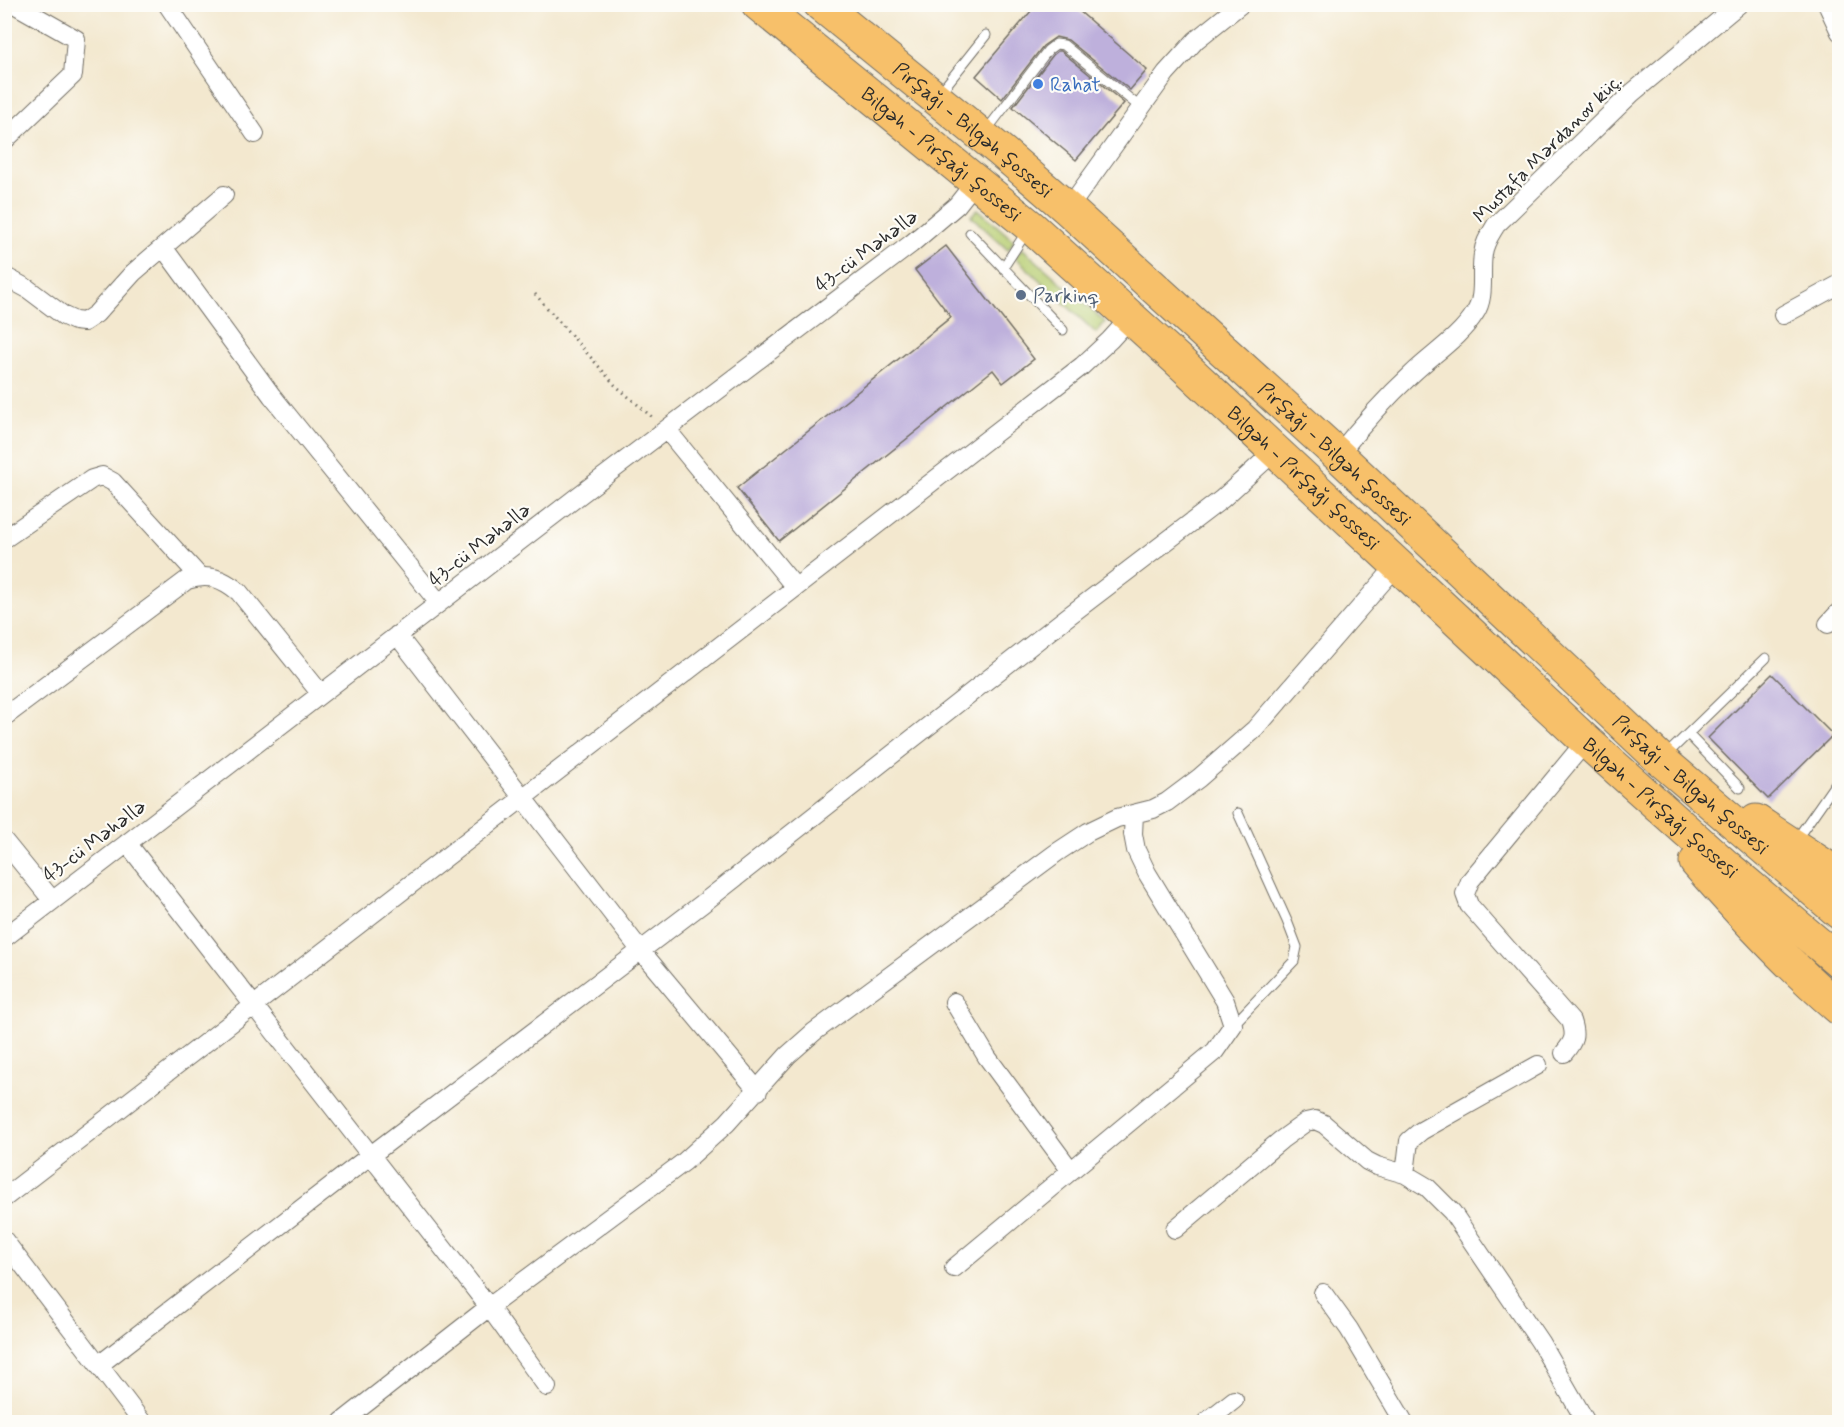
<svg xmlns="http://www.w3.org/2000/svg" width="1844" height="1427" font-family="Mynerve,sans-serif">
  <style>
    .green { fill: #b8ce73; stroke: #727c4f; stroke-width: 1.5 }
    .building { fill: #beb0dc }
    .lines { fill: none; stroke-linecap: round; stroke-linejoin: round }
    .lane-casing { stroke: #716d64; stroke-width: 11 }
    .street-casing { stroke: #716d64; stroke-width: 20 }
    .highway-casing { stroke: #716d64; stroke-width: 35 }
    .path { stroke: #716d64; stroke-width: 3; stroke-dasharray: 1.5 4.5; stroke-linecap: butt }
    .lane { stroke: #fff; stroke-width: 9 }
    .street { stroke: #fff; stroke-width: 18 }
    .highway { stroke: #f7c06b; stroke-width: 33 }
    .shop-dot { fill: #3f7fe0; stroke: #fdfcf7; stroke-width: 2 }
    .service-dot { fill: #5c6f8a; stroke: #fdfcf7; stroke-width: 2 }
    .labels { text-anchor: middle; stroke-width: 4.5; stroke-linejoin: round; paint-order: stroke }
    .shop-label { font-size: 20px; fill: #366cbe; stroke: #fdfcf7; text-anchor: start }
    .street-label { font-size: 20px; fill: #2b2b2b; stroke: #fdfcf7 }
    .service-label { font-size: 20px; fill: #4e5e75; stroke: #fdfcf7; text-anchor: start }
  </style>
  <rect width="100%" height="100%" fill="#fdfcf7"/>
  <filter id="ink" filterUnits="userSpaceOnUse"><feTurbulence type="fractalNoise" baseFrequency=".0167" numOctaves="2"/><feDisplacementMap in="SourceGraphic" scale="12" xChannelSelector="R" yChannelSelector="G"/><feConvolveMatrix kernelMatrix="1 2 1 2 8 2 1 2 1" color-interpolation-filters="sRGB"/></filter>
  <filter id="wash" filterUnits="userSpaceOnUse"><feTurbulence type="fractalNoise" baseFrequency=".008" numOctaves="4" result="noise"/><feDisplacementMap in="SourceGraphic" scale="24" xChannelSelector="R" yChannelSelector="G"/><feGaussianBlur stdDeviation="1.35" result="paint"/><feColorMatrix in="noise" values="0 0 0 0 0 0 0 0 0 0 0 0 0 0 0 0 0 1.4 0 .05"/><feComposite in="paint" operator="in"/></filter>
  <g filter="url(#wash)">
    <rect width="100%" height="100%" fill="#f3e8cf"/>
    <path class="green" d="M978 209 1014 241 1008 250 971 216Z
      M1022 248 1105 322 1096 333 1015 257Z"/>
    <g id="blocks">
      <path class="building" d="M1037 4H1071L1147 70 1130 90 1068 40 1056 37 1043 46 1002 99 976 76Z
        M1058 51H1061L1124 103 1076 160 1013 107 1053 55Z
        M946 246 1034 359 1003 383 993 370 779 541 737 488 951 317 915 270Z
        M1772 674 1833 735 1768 799 1708 738Z"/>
    </g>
  </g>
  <g filter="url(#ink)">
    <use href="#blocks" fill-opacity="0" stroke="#716d64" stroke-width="1.5"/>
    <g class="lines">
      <g class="lane-casing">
        <path id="lane" d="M939 94 986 35
          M986 131 1048 50 1056 44 1064 45 1141 108
          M970 233 1063 330
          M1003 268 1027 231
          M1688 734 1740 788
          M1664 757 1766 658
          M1796 840 1840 777
          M1233 1025 1294 961 1297 947 1287 921 1238 813"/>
      </g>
      <g class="street-casing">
        <path id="street" d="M167 4 255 134
          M1827 4 1840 32
          M4 141 73 75 76 39 14 4
          M1068 209 1166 73 1196 40 1241 4
          M163 247 272 396 439 603
          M4 276 28 289 64 316 75 321 84 322 96 314 133 273 224 195
          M1783 315 1840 284
          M667 430 795 587
          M1338 455C1361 426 1385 399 1412 374 1433 354 1460 337 1475 313 1486 297 1480 273 1483 254 1484 243 1490 235 1496 225L1632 93 1739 4
          M4 539 92 479 102 476 113 482 199 576
          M1828 624 1840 611
          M397 635 641 951 758 1091
          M4 717 187 580C208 573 222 578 239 592L321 694
          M4 841 52 900
          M127 843 489 1307 547 1387
          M4 938 577 497 911 244 957 205 976 181
          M954 1002 987 1057 1071 1171
          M1564 1053C1574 1041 1576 1036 1571 1021L1469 905 1465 894 1470 881 1586 741
          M1405 1174 1409 1141 1421 1131 1538 1065
          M4 1198C362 918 724 645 1082 366L1110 340 1130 318
          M1175 1229 1281 1140 1306 1122 1315 1120 1324 1124 1367 1161 1377 1166 1405 1174 1427 1187 1452 1212 1540 1342 1586 1422
          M4 1240 142 1422
          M954 1268 1215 1051 1233 1025 1225 1001 1147 873 1136 850 1133 834 1134 814
          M1323 1293 1349 1329 1404 1422
          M99 1365 371 1155 702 904 1066 618 1222 499 1275 451
          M342 1422 489 1307 684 1162 727 1123 788 1055 814 1032 1056 853 1088 832 1117 818 1153 809 1167 802 1199 778 1255 729 1397 565
          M1206 1422 1234 1400"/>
      </g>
      <g class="highway-casing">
        <g id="highway">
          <path id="s1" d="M758 4 1030 226 1182 364 1586 741 1726 866 1840 962"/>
          <path id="s2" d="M820 4 1002 152 1068 209 1338 455 1661 760 1840 913"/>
          <path d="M1756 821 1840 876"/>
          <path d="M1696 862C1741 914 1787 964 1840 1009"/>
        </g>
      </g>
      <path class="path" d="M535 294 615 385 653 418"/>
      <use href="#lane" class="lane"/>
      <use href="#street" class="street"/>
      <use href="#highway" class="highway"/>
    </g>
  </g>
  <circle class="shop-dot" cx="1038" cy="84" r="6"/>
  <circle class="service-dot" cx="1021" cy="295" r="6"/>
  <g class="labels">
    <g class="shop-label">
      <text x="1050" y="91">Rahat</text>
    </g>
    <g class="street-label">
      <text dy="7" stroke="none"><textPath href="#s2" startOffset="198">Pirşağı - Bilgəh şossesi</textPath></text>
      <text transform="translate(1547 148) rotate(-45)" y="7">Mustafa Mərdanov küç.</text>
      <text dy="7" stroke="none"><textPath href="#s1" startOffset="237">Bilgəh - Pirşağı şossesi</textPath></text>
      <text transform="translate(866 250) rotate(-37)" y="7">43-cü Məhəllə</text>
      <text dy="7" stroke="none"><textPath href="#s2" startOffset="684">Pirşağı - Bilgəh şossesi</textPath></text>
      <text dy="7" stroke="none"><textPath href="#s1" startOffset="723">Bilgəh - Pirşağı şossesi</textPath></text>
      <text transform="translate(479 544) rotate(-38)" y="7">43-cü Məhəllə</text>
      <text dy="7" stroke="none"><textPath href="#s2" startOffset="1170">Pirşağı - Bilgəh şossesi</textPath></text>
      <text dy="7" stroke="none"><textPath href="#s1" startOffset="1209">Bilgəh - Pirşağı şossesi</textPath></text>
      <text transform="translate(94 840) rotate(-37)" y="7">43-cü Məhəllə</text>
    </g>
    <g class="service-label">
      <text x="1033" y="302">Parkinq</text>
    </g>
  </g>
  <rect width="1844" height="1427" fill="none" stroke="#fdfcf7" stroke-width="24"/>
</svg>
